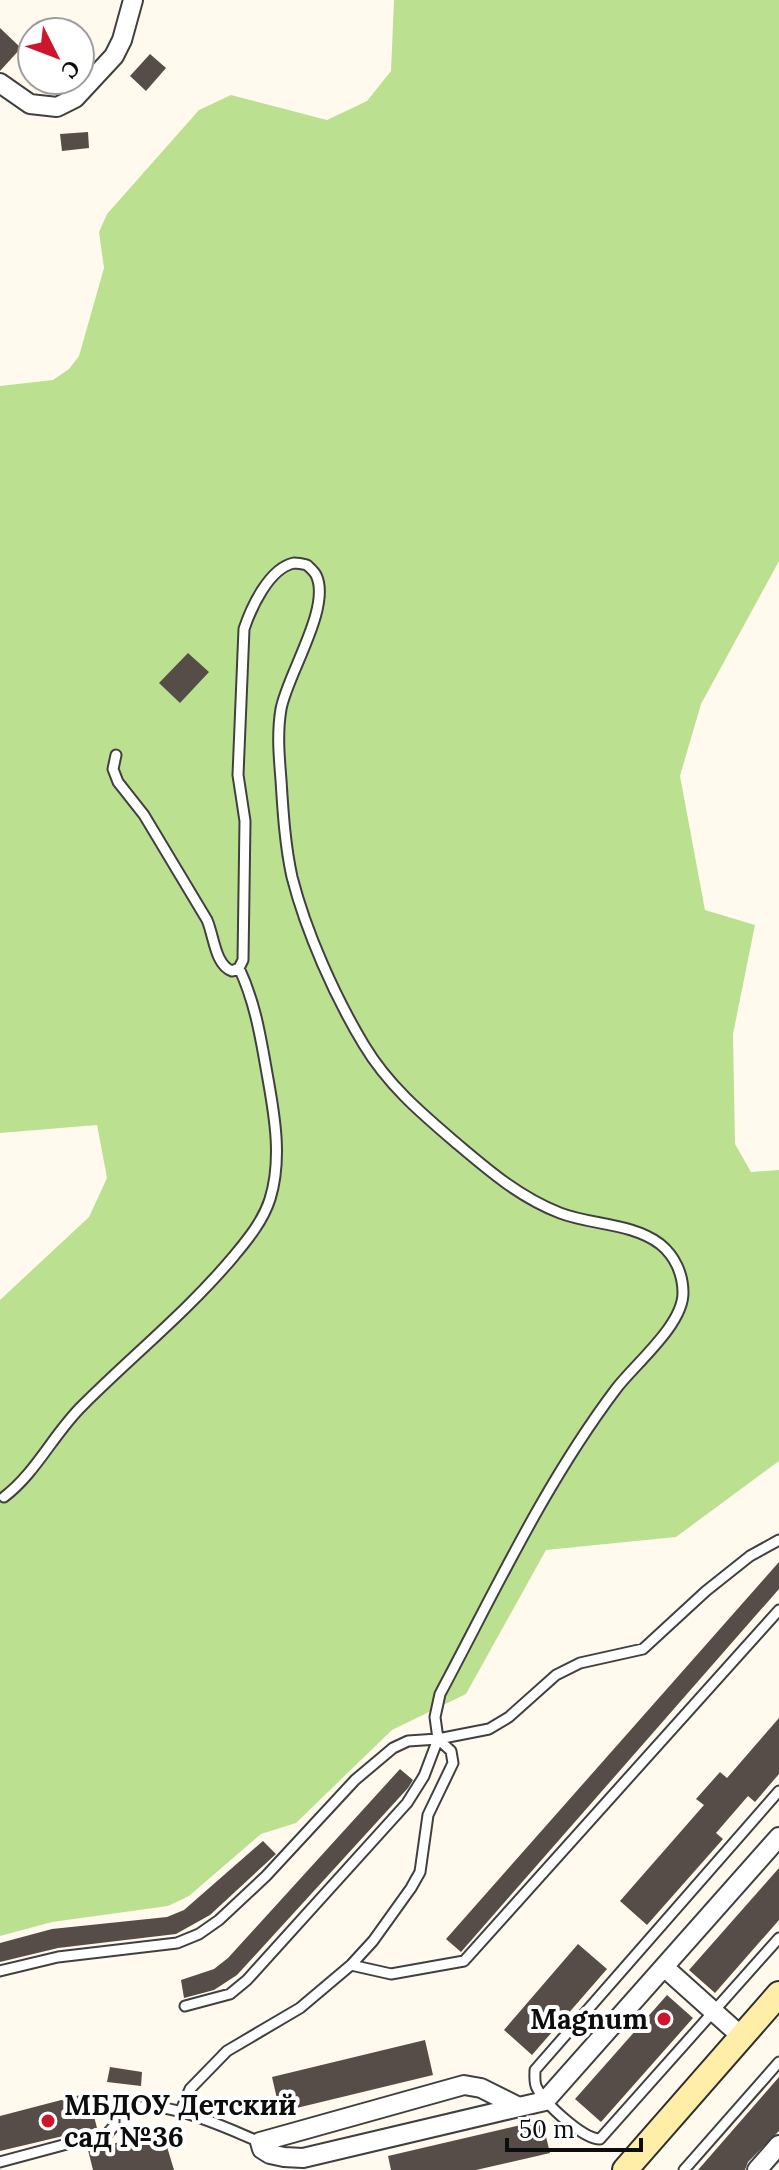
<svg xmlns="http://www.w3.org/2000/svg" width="779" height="2170" font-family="Lora,serif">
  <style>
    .forest { fill: #bbe190 }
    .building { fill: #574d48 }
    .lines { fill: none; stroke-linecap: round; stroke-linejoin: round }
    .lane-casing { stroke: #404040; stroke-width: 13 }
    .street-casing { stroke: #404040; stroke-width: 22 }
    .secondary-casing { stroke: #2f2f2f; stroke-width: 28 }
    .lane { stroke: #fff; stroke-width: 9 }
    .street { stroke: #fff; stroke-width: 18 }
    .secondary { stroke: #ffeea8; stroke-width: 24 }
    .poi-dot { fill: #cd162e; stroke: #fff; stroke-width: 3 }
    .labels { text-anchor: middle; stroke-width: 8; stroke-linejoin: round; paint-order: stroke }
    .poi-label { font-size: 28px; font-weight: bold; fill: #0d0d0d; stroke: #fff; text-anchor: end }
  </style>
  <rect width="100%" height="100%" fill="#fffaed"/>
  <path class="forest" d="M394 0H779V561L701 704 680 776 705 910 755 925 733 1034 735 1144 751 1172 779 1170V1461L676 1537 546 1550 466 1694 392 1730 296 1823 261 1834 189 1896 168 1906 52 1922 0 1936V1300L89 1217 107 1178 97 1125 0 1133V386L53 380 69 369 79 356 104 268 99 232 107 214 199 110 231 95 327 120 367 101 391 71Z"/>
  <path class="building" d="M0 28 21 48 0 71Z
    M150 54 166 68 146 91 130 76Z
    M88 132 89 148 62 151 60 134Z
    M188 653 209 672 180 703 159 683Z
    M779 1562V1589L461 1952 446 1939Z
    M779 1718V1774L755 1802 748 1796 716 1833 723 1839 647 1925 620 1901 704 1805 696 1799 720 1772 727 1778Z
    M400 1769 413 1780 408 1788 237 1975 214 1990 184 1998 181 1980 214 1969 228 1958Z
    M263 1841 276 1854 210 1915 176 1934 58 1948 0 1962V1943L52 1929 167 1917 184 1910Z
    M779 1868V1920L715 1993 689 1970Z
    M578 1944 607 1969 532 2055 504 2030Z
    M667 1995 693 2018 601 2122 575 2099Z
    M425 2040 433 2075 280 2112 272 2077Z
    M110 2067 142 2072 141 2086 107 2082Z
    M779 2077V2131L748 2162 745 2170H698Z
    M88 2093 97 2128 0 2151V2116Z
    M542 2120 550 2153 476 2170H391L388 2156Z
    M162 2130 174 2170H93L87 2146 101 2143 102 2147Z"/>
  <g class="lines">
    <g class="lane-casing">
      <path id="lane" d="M116 755 113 769 118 782 144 815 207 920C214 936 215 965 232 971L239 968 243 960 245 821 238 775 244 629C251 608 269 568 294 563 298 563 303 564 307 565 310 568 314 571 316 575 332 607 287 675 281 709 277 732 279 756 281 780 283 812 285 845 292 877 306 932 335 997 364 1045 388 1085 421 1113 455 1142 488 1170 519 1197 560 1213 591 1225 632 1223 660 1244 675 1256 683 1274 683 1293 683 1325 635 1364 616 1389 545 1483 495 1591 440 1694L435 1717 438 1739 424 1776 407 1803 247 1980 230 1994 185 2006
        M4 1497C36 1473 54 1433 83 1405 133 1355 188 1311 234 1256 248 1239 263 1221 270 1199 282 1160 275 1118 268 1079 261 1040 256 1004 239 968
        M779 1791 535 2070C535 2077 534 2083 537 2088 545 2104 583 2139 600 2139L779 1938
        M351 1965 391 1974 464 1961 779 1610
        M0 1971 58 1957 177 1943 199 1934 219 1920 266 1876 355 1780 393 1748 408 1741 438 1739 489 1729 509 1717 556 1675 580 1663 643 1649 706 1591 750 1556 779 1540
        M181 2110 190 2089 227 2051 300 2008 351 1965 373 1941 411 1888 420 1872 428 1815 453 1763 451 1751 438 1739
        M0 2162 108 2133 114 2126V2115C151 2090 223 2127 260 2142
        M684 2170 779 2062"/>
    </g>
    <g class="street-casing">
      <path id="street" d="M0 83 30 104 57 107 75 98 114 56 122 40 133 0
        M664 1967 741 2036
        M519 2107 481 2088 464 2085 260 2142 262 2149 270 2154 284 2157 303 2158 519 2107 545 2101 779 1837
        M757 2170 779 2145"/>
    </g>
    <g class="secondary-casing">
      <path id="secondary" d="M625 2170 779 1994"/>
    </g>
    <use href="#lane" class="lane"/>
    <use href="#street" class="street"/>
    <use href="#secondary" class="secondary"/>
  </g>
  <g class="poi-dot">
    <circle cx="664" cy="2019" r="8"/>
    <circle cx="48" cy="2121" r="8"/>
  </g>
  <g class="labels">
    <g class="poi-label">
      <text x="648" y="2029">Magnum</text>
      <text x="64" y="2115" text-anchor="start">МБДОУ Детский<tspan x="64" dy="32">сад №36</tspan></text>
    </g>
  </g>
  <g transform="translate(56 56) rotate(132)"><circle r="38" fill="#ffffff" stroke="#9e9e9e" stroke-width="2"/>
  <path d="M0-6L14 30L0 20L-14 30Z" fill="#cd162e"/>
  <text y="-12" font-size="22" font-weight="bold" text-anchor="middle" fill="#0d0d0d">С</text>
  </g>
  <path d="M507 2138v12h134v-12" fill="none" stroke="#0d0d0d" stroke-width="4"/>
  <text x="519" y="2138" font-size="24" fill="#0d0d0d" stroke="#ffffff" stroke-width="6" paint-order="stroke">50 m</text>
</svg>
